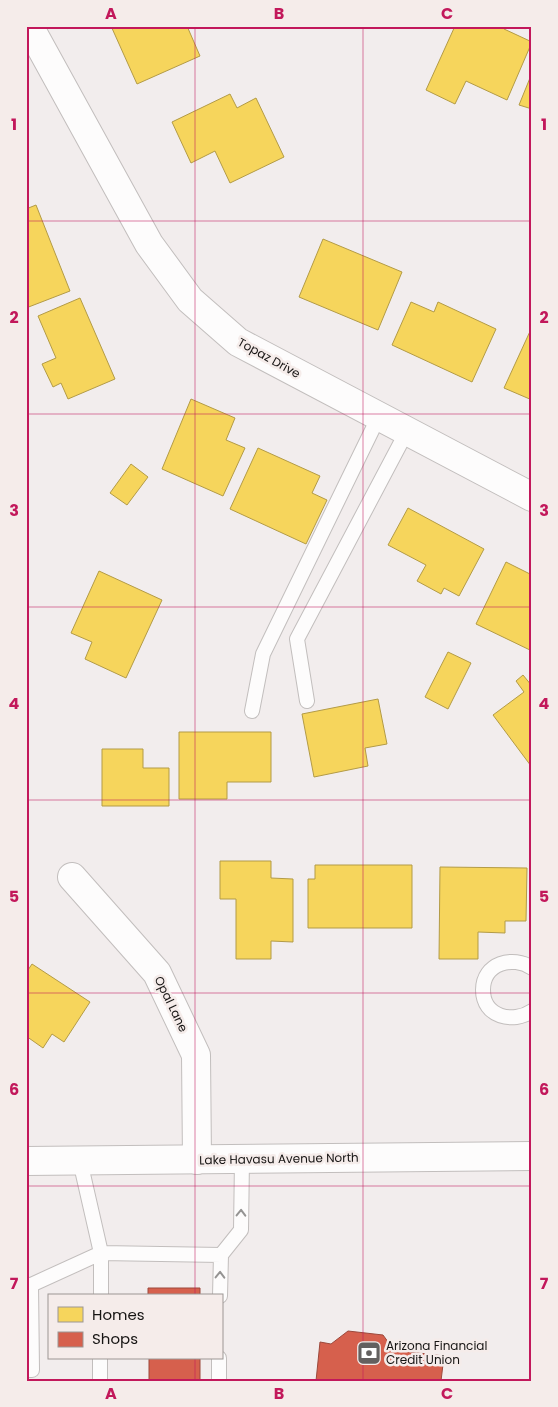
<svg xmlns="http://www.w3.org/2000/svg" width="558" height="1407" font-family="Poppins,sans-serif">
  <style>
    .homes { fill: #f6d55c; stroke: #b39b46 }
    .shops { fill: #d6604d; stroke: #9c493c }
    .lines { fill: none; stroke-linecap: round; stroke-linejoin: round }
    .lane-casing { stroke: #c2bebd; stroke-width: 16 }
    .street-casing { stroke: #c2bebd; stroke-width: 30 }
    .secondary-casing { stroke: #c2bebd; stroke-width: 30 }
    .lane { stroke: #fdfcfc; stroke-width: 14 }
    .street { stroke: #fdfcfc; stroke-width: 28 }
    .secondary { stroke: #fdfcfc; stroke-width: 28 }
    .oneway { stroke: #959493 }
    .grid { fill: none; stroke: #c2185b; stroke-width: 1; stroke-opacity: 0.55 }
    .labels { text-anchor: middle; stroke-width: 5; stroke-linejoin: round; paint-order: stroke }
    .street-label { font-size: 12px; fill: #161413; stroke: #f5ecea }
    .poi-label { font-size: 12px; fill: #161413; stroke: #f5ecea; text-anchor: start }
    .neatline { fill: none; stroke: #c2185b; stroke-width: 2 }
    .grid-label { font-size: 16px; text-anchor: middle; font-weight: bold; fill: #c2185b }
  </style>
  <rect width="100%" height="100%" fill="#f2eded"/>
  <path class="homes" d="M111 26H187L200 56 137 84Z
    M455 26H505L504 29 532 42 507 100 466 81 455 104 426 90Z
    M532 73V109L519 105Z
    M230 94 237 108 256 98 284 157 230 183 215 151 191 163 172 122Z
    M36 205 70 291 26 308V209Z
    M323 239 402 272 378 330 299 297Z
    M80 298 115 379 68 399 61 383 53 387 42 364 56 358 38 316Z
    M411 302 434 312 438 302 496 329 472 382 392 345Z
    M532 327V400L504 388Z
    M191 399 235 418 226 440 245 448 223 496 162 469Z
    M258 448 320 476 312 493 327 500 306 544 230 509Z
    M131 464 148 477 127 505 110 493Z
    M408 508 484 549 459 596 444 588 441 594 417 581 426 565 388 545Z
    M506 562 532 575V651L476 624Z
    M99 571 162 600 126 678 85 659 92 642 71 633Z
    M448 652 471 663 448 709 425 697Z
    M523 675 532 686 531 766 493 715 524 692 516 681Z
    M378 699 387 744 365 748 368 766 314 777 302 714Z
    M179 732H271V782H227V799H179Z
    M102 749H143V768H169V806H102Z
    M220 861H271V878L293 879V942L271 941V959H236V899H220Z
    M315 865H412V928H308V879H315Z
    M440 867 527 868 526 921H505V933L478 932V959H439Z
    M32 964 90 1002 64 1042 52 1034 43 1048 26 1036V973Z"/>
  <path class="shops" d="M148 1288H200V1296H148Z
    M348 1331 383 1335 394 1350 444 1356 441 1381H316L320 1342 331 1344Z
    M149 1358H200V1381H149Z"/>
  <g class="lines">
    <g class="lane-casing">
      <path id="lane" d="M307 701 297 639 407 431
        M252 711 263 654 379 416
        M532 968C513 955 483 963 483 990 483 1017 513 1024 532 1011
        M80 1161 101 1253V1296
        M26 1285H31L32 1370H26
        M31 1285 101 1253 221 1255
        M220 1296 221 1255 241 1230 242 1160
        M100 1381V1358
        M219 1381V1358"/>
    </g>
    <g class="street-casing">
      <path id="street" d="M29 26 149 244 190 300 238 342 532 497
        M72 877 157 973 196 1055 197 1160"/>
    </g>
    <g class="secondary-casing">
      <path id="secondary" d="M26 1161 532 1156"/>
    </g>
    <use href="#lane" class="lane"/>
    <use href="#street" class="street"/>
    <use href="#secondary" class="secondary"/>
  </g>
  <defs><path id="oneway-chevron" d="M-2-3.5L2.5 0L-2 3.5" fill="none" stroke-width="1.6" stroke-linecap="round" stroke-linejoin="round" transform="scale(1.25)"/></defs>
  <g class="oneway">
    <use href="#oneway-chevron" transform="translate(241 1213) rotate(-89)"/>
    <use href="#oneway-chevron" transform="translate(220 1275) rotate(-89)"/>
  </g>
  <path class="grid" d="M195 26V1296M363 26V1381M26 221H532M26 414H532M26 607H532M26 800H532M26 993H532M26 1186H532M195 1358V1381"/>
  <defs>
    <g id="bank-square" transform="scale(1.25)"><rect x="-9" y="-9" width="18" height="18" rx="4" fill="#63605f" stroke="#f5ecea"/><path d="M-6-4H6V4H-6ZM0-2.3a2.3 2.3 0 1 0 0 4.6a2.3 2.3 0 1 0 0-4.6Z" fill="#fff"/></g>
  </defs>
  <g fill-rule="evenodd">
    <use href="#bank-square" x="369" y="1353"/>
  </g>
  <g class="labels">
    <g class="street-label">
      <text transform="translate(269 358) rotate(29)" y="4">Topaz Drive</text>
      <text transform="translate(171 1004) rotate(64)" y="4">Opal Lane</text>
      <text transform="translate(279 1159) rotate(-1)" y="4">Lake Havasu Avenue North</text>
    </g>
    <g class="poi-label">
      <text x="386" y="1350">Arizona Financial<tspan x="386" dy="14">Credit Union</tspan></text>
    </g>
  </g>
  <rect width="558" height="1407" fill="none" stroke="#f5ecea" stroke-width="55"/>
  <rect x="48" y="1294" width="175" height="65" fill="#f5ecea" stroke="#9c9694"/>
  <rect x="58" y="1307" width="25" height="15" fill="#f6d55c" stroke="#9c9694"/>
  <text x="92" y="1320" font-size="15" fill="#161413">Homes</text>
  <rect x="58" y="1332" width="25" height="15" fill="#d6604d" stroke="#9c9694"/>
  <text x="92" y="1344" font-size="15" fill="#161413">Shops</text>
  <rect x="28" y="28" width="502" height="1352" class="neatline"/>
  <g class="grid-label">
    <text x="111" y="19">A</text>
    <text x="279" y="19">B</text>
    <text x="447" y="19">C</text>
    <text x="14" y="130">1</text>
    <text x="544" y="130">1</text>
    <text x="14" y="323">2</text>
    <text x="544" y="323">2</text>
    <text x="14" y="516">3</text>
    <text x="544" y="516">3</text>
    <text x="14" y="709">4</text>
    <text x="544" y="709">4</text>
    <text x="14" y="902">5</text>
    <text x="544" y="902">5</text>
    <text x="14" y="1095">6</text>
    <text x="544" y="1095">6</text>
    <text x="14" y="1289">7</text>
    <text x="544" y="1289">7</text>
    <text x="111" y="1399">A</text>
    <text x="279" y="1399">B</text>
    <text x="447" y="1399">C</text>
  </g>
</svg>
